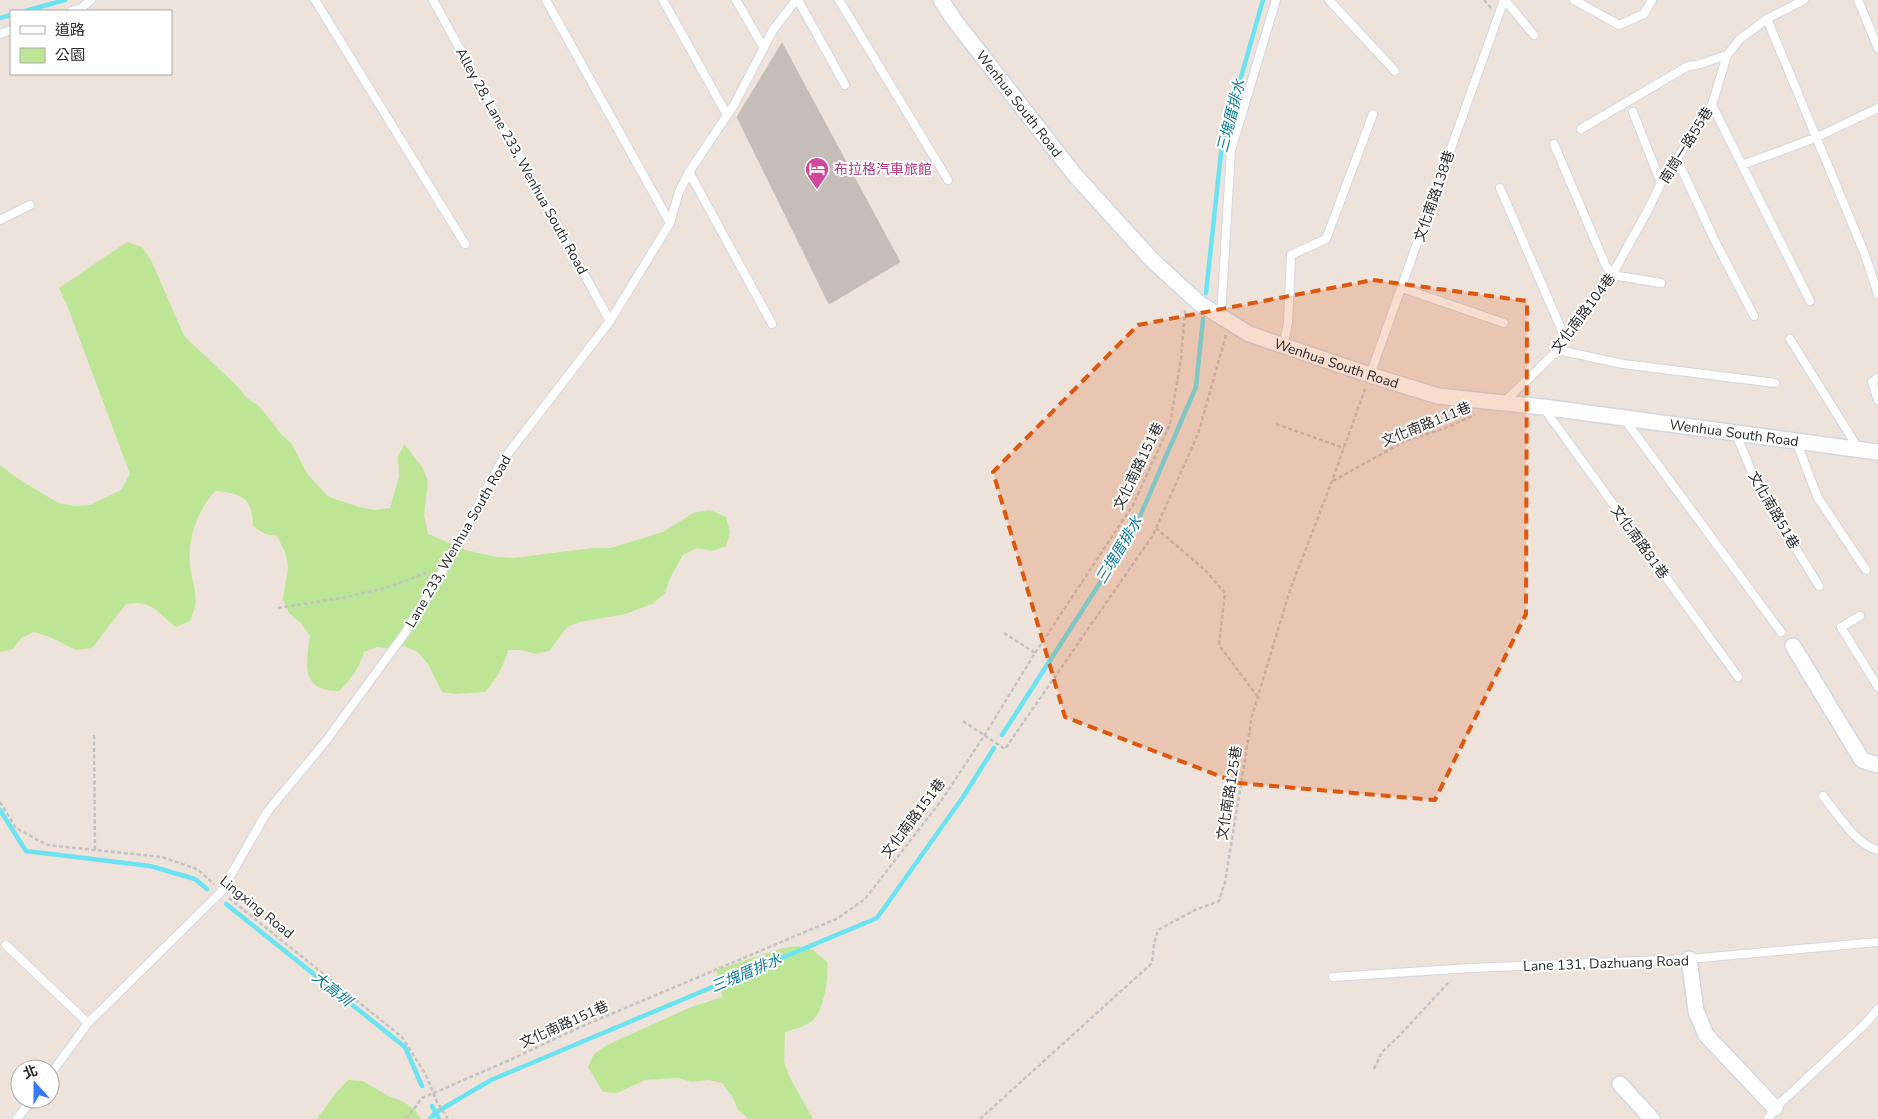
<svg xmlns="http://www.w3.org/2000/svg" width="1878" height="1119" font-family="'Nunito Sans','Noto Sans TC',sans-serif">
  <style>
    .green { fill: #bde596 }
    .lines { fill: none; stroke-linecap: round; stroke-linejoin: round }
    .stream { stroke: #6be3f2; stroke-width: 4.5 }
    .building { fill: #c5bdb8; stroke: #c8beb5 }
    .service-casing { stroke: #d1d7e3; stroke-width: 10 }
    .minor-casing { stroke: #d1d7e3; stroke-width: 18 }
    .path { stroke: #c3c3c3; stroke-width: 2.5; stroke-dasharray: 4 2.5; stroke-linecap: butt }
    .service { stroke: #fff; stroke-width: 8 }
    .minor { stroke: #fff; stroke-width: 15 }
    .path-bridge { stroke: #c3c3c3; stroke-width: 2.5; stroke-dasharray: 4 2.5; stroke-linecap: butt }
    .marked { fill: #de570e; fill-opacity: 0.2; stroke: #de570e; stroke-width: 4; stroke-dasharray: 10 6; stroke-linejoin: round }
    .labels { text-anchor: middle; stroke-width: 4; stroke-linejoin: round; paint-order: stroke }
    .street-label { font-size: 14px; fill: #2a2a2a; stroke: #fff }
    .hotel-label { font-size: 14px; fill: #b23c85; stroke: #fff; text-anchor: start }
    .water-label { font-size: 15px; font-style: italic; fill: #097d98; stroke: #fff }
  </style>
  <rect width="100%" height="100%" fill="#ede3db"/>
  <path class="green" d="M127 242 142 247 151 260 184 336 235 384 247 398 260 407 281 434 292 444 306 472 317 485 329 497 359 507 374 510 390 508 399 477 398 457 404 444 423 468 428 482 424 515 428 534 466 550 496 557 514 558 592 548H611L663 532 693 513 710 510 726 517 730 532 726 546 712 551 697 548 683 555 670 578 665 593 652 604 625 614 580 622 567 627 549 651 535 654 522 650H508C503 667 497 679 485 692L456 694 442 692 428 664 418 652 404 646 391 649 377 647 364 652C359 668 351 680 339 691 300 691 306 664 310 636L301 623 289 613 283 599 288 567 285 552 277 536 265 534 253 526C253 498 241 493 215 491 198 510 187 539 190 565 193 590 201 596 190 621L176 627C156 612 154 600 126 604L92 648 76 650 50 637 34 632 21 638 13 649 0 652V465L17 478 58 503 74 506 90 505 121 490 130 474 67 305 59 288Z
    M798 946 813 950 827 962C829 977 824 1008 814 1019 806 1027 794 1029 785 1032L784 1062 790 1078 813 1119H749L738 1110 732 1096 722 1083 708 1080 692 1082 678 1078 645 1080 617 1093 603 1092 588 1067 594 1054 607 1045 691 1007 723 997 719 988 717 970 783 948Z
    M348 1080 363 1081 388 1096 402 1101 414 1109 421 1119H317L336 1093Z"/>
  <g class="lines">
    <path class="stream" d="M25 11 65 0
      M0 18 11 15
      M1206 293 1222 144 1263 0
      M1002 735 1134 530 1196 387 1203 319
      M0 810 26 851 150 866 195 879 207 889
      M226 904 405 1047 422 1086
      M432 1106 439 1119
      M430 1119 435 1113 491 1080 877 918 963 797 994 748"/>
  </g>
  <path class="building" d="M782 43 900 262 829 304 737 117Z"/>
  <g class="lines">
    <g class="service-casing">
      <path id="service" d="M315 0 465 244
        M433 0 610 321
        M546 0 670 223
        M663 0 727 115
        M736 0 764 48
        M798 0 845 85
        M839 0 948 180
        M1329 0 1395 71
        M1505 0 1534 35
        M1574 0 1619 25 1644 14 1652 0
        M1858 0 1878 48
        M72 11 80 9 91 0
        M1767 19 1864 252 1878 294
        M0 34 11 30
        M1712 105 1810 301
        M1633 112 1661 183
        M1581 129 1688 66 1697 65 1727 55
        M1554 144 1606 266 1612 275 1661 283
        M1677 159 1714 239 1754 316
        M1742 165 1815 138 1878 108
        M689 172 772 324
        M1500 188 1566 340
        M0 220 30 205
        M1402 288 1504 323
        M1221 315 1231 150 1276 0
        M1790 339 1858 448
        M1283 346 1288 323 1291 255 1326 239 1373 114
        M1558 350 1623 364 1775 383
        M1370 375 1504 0
        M1878 378 1872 382 1878 400
        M1504 402 1558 350 1612 275 1648 210 1661 183 1712 105 1727 55 1740 39 1767 19 1804 0
        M1543 407 1738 677
        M1625 420 1781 632
        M1735 432 1759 489 1819 586
        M1796 441 1818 498 1866 570
        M1860 616 1841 627 1878 687
        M1823 796C1836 812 1857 846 1878 850
        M6 945 88 1023
        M1333 977 1471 968 1689 959 1878 942
        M50 1075 88 1023 221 892 267 812 326 741 405 633 447 564 500 464 610 321 670 223 679 192 689 172 734 105 773 30 796 0
        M17 1119 32 1099
        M1768 1119 1775 1108 1864 1025 1878 1009"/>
    </g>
    <g class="minor-casing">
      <g id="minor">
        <path id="s1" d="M941 0 955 21 1074 174 1152 260 1199 303 1249 334 1370 375 1438 396 1543 407 1878 452"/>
        <path d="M1793 646 1862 760 1878 765"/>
        <path d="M1689 959 1696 1011 1706 1035 1775 1108"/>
        <path d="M1620 1084 1652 1119"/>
      </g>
    </g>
    <path class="path" d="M1484 0 1491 8
      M1276 424 1344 448
      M1333 481 1405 441 1443 429 1475 415
      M1156 528 1205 570 1225 593 1219 645 1258 697
      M278 608 347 597 392 586 430 571
      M1004 633 1035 653
      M963 721 1005 749 1153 535 1198 434 1226 335
      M94 735 95 850
      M0 802 16 828 47 845 162 857 197 869 214 884
      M229 898 402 1037 426 1075
      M1374 1069 1382 1052 1398 1037 1450 981
      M406 1119 422 1098 512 1059 578 1028 838 918 865 899 941 801 984 736 1035 653 1133 505 1170 424 1181 359 1185 310
      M980 1119 1152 963 1154 944 1158 930 1195 910 1219 901 1225 882 1252 716 1290 590 1332 481 1365 389"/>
    <use href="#service" class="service"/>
    <use href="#minor" class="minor"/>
    <path class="path-bridge" d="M426 1075 437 1102 448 1119"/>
  </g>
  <path class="marked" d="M1373 280 1527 301 1526 614 1435 800 1238 783 1065 717 993 472 1138 325Z"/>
  <defs>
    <g id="hotel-pin" transform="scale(1.25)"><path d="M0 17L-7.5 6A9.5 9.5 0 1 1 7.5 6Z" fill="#d1479c" stroke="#fff"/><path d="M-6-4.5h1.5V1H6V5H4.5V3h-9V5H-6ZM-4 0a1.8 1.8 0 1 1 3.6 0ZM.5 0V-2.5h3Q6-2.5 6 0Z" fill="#fff"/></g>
  </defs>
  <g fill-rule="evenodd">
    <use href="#hotel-pin" x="817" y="169"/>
  </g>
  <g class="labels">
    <g class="street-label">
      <text dy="5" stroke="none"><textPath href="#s1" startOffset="130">Wenhua South Road</textPath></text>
      <text transform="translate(1686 145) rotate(-58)" y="5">南崗一路55巷</text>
      <text transform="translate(522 161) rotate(61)" y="5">Alley 28, Lane 233, Wenhua South Road</text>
      <text transform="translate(1434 196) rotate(-71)" y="5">文化南路138巷</text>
      <text transform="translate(1583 313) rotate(-53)" y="5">文化南路104巷</text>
      <text dy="5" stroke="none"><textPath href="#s1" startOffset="550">Wenhua South Road</textPath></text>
      <text transform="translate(1426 424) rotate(-22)" y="5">文化南路111巷</text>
      <text dy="5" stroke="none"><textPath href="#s1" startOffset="955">Wenhua South Road</textPath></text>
      <text transform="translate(1138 466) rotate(-64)" y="5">文化南路151巷</text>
      <text transform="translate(1774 510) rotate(60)" y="5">文化南路51巷</text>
      <text transform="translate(458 541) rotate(-60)" y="5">Lane 233, Wenhua South Road</text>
      <text transform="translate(1640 542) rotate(54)" y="5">文化南路81巷</text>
      <text transform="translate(1229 793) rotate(-81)" y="5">文化南路125巷</text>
      <text transform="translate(913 818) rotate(-53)" y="5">文化南路151巷</text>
      <text transform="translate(257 907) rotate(39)" y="5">Lingxing Road</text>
      <text transform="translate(1606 963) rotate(-2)" y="5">Lane 131, Dazhuang Road</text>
      <text transform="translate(564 1024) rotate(-24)" y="5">文化南路151巷</text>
    </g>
    <g class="hotel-label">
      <text x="834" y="174">布拉格汽車旅館</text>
    </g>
    <g class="water-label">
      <text transform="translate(1231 116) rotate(-76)" y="5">三塊厝排水</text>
      <text transform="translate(1119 550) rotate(-59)" y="5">三塊厝排水</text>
      <text transform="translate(746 973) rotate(-23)" y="5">三塊厝排水</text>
      <text transform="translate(332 989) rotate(39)" y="5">大高圳</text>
    </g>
  </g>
  <rect x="10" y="10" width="162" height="65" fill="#ffffff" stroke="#aaaaaa"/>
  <rect x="20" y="26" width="25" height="8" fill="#ffffff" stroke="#aaaaaa"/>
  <text x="55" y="35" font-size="15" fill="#2a2a2a">道路</text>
  <rect x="20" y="48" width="25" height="15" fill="#bde596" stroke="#aaaaaa"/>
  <text x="55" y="60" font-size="15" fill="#2a2a2a">公園</text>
  <g transform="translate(35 1084) rotate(339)"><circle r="24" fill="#ffffff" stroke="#aaaaaa"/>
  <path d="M0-4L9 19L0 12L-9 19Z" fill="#367bff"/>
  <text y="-8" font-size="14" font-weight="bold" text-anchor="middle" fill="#2a2a2a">北</text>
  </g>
</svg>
